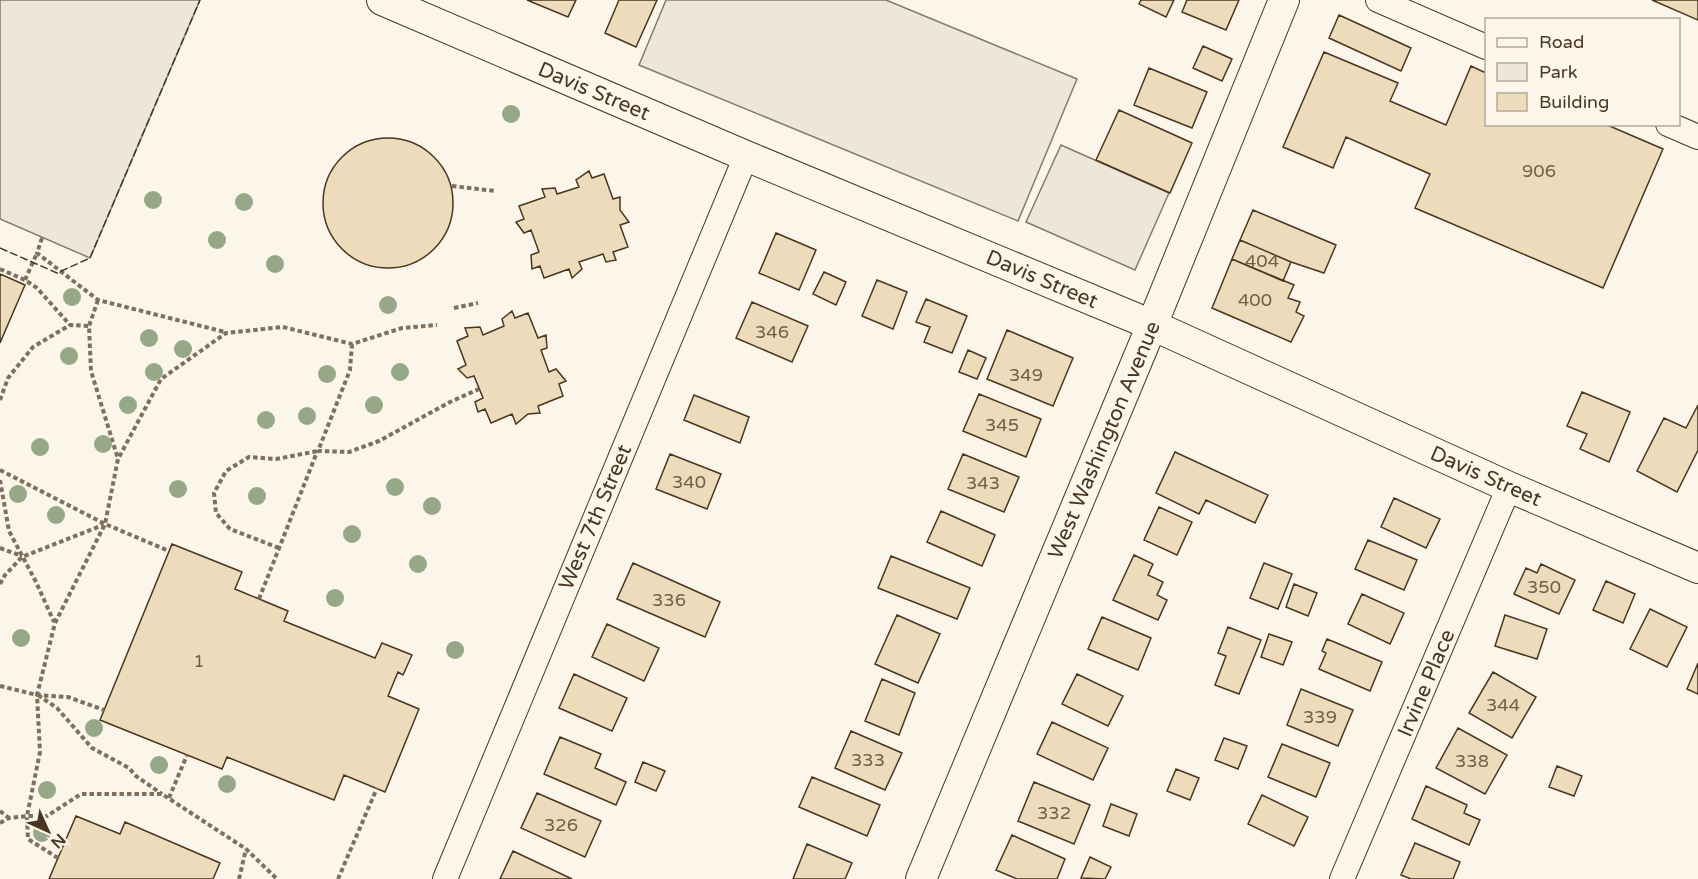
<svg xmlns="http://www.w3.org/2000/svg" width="1698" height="879" font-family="'Varela Round',sans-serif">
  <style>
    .green { fill: #ede6d9; stroke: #887966; stroke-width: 1.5 }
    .parking { fill: #ede7d9; stroke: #887966; stroke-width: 1.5 }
    .building { fill: #ecdcbc; stroke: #4a3520; stroke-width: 1.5 }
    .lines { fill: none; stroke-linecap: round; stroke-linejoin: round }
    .minor-casing { stroke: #4a3520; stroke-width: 26 }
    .tertiary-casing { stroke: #4a3520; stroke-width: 32 }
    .path { stroke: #7f6f5c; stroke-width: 4; stroke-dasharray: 4.5 3; stroke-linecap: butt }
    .minor { stroke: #fbf6e9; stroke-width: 24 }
    .tertiary { stroke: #fbf6e9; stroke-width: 30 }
    .fence { stroke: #4a3520; stroke-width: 1.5; stroke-dasharray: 8 3; stroke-linecap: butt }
    .tree { fill: #96a887 }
    .labels { text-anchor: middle; stroke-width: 4.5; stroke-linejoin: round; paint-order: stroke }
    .number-label { font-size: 18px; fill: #725f47 }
    .street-label { font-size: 21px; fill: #4a3520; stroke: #fbf6e9 }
  </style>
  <rect width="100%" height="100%" fill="#fbf6e9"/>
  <path class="green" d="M0 0H200L90 258 0 219Z"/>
  <path class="parking" d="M666 0H886L1077 79 1018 221 639 65Z
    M1061 145 1169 193 1135 270 1026 222Z"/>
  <path class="building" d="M527 0H576L568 17Z
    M619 0H657L636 47 605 33Z
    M1141 0H1174L1166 17 1139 4Z
    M1187 0H1239L1226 30 1182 12Z
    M1652 0H1698V20Z
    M1339 15 1411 48 1401 71 1329 38Z
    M1203 46 1232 59 1222 81 1193 68Z
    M1324 52 1398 83 1390 101 1446 125 1471 66 1486 73V124H1605L1663 149 1603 288 1415 208 1430 174 1346 137 1333 168 1283 147Z
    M1149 68 1207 92 1192 128 1134 105Z
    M1119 110 1192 143 1170 193 1096 160Z
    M323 203a65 65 0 1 1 130 0a65 65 0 1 1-130 0Z
    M589 171 592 178 604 174 613 199 620 197V210L629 222 620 225 628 247 613 252 616 260 606 262 603 254 579 262 582 269 572 278 569 269 544 278 540 266 532 269 531 255 539 252 531 230 524 233 516 222 524 219 519 206 545 197 542 189 555 188 557 194 579 187 576 180Z
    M1253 210 1336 245 1324 273 1291 262 1240 240Z
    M776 233 816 250 799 290 759 273Z
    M1240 240 1291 262 1283 281 1232 259Z
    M1232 259 1294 285 1288 298 1300 302 1296 312 1304 316 1291 342 1212 308Z
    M824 272 846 282 836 305 813 294Z
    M0 274 25 285 0 343Z
    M877 280 907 292 893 329 862 316Z
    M926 299 967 316 952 353 924 342 930 327 916 322Z
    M752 302 808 326 792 362 736 338Z
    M512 311 515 318 528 313 538 338 546 335 547 348 541 350 549 372 556 369 566 381 559 384 563 396 538 406 540 413 528 414 516 424 512 414 491 423 485 409 478 412 475 402 483 398 474 376 467 378 458 369 466 365 457 341 468 336 465 328 480 327 483 335 504 326 502 319Z
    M1007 330 1073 358 1053 406 987 379Z
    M968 350 986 358 977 379 959 372Z
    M1582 392 1630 412 1609 462 1580 449 1587 434 1567 426Z
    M979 394 1041 419 1026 457 963 431Z
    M694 395 749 417 740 443 684 420Z
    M1698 405V450L1677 492 1637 471 1664 418 1686 428Z
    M1175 452 1268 495 1255 523 1206 500 1199 514 1156 493Z
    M670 454 721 474 707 509 656 489Z
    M963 454 1019 477 1004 512 948 489Z
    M1394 498 1440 519 1426 548 1381 527Z
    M1159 507 1192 522 1177 555 1144 540Z
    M941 511 995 535 982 566 927 542Z
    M1368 540 1417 560 1404 590 1355 569Z
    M172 544 242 572 235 589 288 611 284 621 375 658 382 643 412 655 403 675 398 672 388 696 419 709 385 792 344 775 334 800 227 757 222 769 100 720Z
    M1134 555 1153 564 1148 575 1163 582 1157 595 1167 600 1158 620 1113 600Z
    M891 556 970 588 957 619 878 588Z
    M633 563 720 602 705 637 617 599Z
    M1264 563 1292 574 1278 609 1250 598Z
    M1541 564 1575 580 1559 614 1514 594 1526 568 1537 573Z
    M1606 581 1635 594 1623 623 1593 610Z
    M1294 584 1317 593 1308 616 1286 607Z
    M1362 594 1404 613 1390 644 1348 624Z
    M1650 609 1687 627 1667 667 1630 649Z
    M897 615 940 634 918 683 875 664Z
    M1505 615 1547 629 1537 659 1495 646Z
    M1102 617 1151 638 1138 670 1088 649Z
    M607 624 659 648 644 681 592 657Z
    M1228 627 1261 640 1239 694 1215 685 1226 656 1218 653Z
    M1269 634 1292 642 1283 665 1261 657Z
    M1327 639 1382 662 1370 691 1319 669 1326 653 1322 651Z
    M1698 663V694L1687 689Z
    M1493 672 1536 697 1512 738 1469 713Z
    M574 674 627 698 612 731 559 708Z
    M1077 674 1123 696 1108 726 1062 704Z
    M882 679 915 693 899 735 865 721Z
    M1301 689 1353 710 1338 746 1287 725Z
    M1052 722 1108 748 1093 780 1037 754Z
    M1458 728 1507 755 1485 794 1436 768Z
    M851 731 902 753 885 790 835 768Z
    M560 737 601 754 595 768 626 782 616 805 544 774Z
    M1224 738 1247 746 1238 769 1215 760Z
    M1282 744 1330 763 1316 797 1268 777Z
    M643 762 665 771 656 791 635 782Z
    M1557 766 1582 776 1574 796 1549 787Z
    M1176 769 1199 778 1190 800 1167 791Z
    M812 777 880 805 867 836 799 807Z
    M1034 782 1090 805 1074 844 1018 821Z
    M1426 786 1467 805 1464 813 1480 820 1469 845 1412 819Z
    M537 793 601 821 585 857 521 828Z
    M1262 795 1308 817 1294 846 1248 824Z
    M1111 804 1137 814 1129 836 1103 826Z
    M76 816 120 834 125 822 220 863 213 879H49Z
    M1012 835 1065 859 1057 879H1017L996 870Z
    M1415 843 1460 862 1453 879H1411L1401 875Z
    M807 844 852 863 845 879H793Z
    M513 851 572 879H500Z
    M1090 857 1111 867 1105 879 1081 878Z"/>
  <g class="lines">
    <g class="minor-casing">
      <path id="minor" d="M1378 0 1486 47
        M1668 124 1698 137
        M445 879 746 156
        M1342 879 1509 487"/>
    </g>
    <g class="tertiary-casing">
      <path id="tertiary" d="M382 0 746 156 1152 325 1509 487 1698 568
        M921 879 1152 325 1284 0"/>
    </g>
    <path class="path" d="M452 186 495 191
      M42 238 37 253 98 300 225 332
      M0 269 25 280 37 288 70 325
      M25 280 37 253
      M98 300 89 326 91 371 118 459
      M454 308 478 303
      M352 344 350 370 318 451 349 452 379 441 450 402 479 389
      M0 400 8 378 33 347 70 325 89 326
      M0 470 105 524 169 551
      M0 480 9 531 36 582 54 622
      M0 548 22 556
      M279 548 230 529 216 513 214 493 226 471 249 457 276 459 318 451
      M0 584 5 575 22 557 103 525
      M259 599 317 452
      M0 686 37 695 68 697 104 710
      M38 695 57 708 92 748 129 768 136 776 162 794
      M169 798 187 755
      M0 811 9 818
      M0 823 9 818 27 816 40 752 37 695 55 623 105 524 118 459 161 379 226 333 283 327 352 344 402 328 437 325
      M58 858 28 839 27 816H47L81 794H162L246 849 277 879
      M239 879 246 849
      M338 879 377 788"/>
    <use href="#minor" class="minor"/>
    <use href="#tertiary" class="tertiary"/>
    <path class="fence" d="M0 248 57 273 90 258 200 0"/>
  </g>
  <g class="tree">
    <circle cx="511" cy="114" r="9"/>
    <circle cx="153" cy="200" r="9"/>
    <circle cx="244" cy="202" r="9"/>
    <circle cx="217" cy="240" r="9"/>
    <circle cx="275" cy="264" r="9"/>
    <circle cx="72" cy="297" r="9"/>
    <circle cx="388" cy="305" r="9"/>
    <circle cx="149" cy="338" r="9"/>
    <circle cx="183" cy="349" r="9"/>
    <circle cx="69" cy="356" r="9"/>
    <circle cx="154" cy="372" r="9"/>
    <circle cx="400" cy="372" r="9"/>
    <circle cx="327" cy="374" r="9"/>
    <circle cx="128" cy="405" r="9"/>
    <circle cx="374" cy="405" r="9"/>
    <circle cx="307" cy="416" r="9"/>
    <circle cx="266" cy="420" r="9"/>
    <circle cx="103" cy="444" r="9"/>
    <circle cx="40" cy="447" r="9"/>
    <circle cx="395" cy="487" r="9"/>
    <circle cx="178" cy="489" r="9"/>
    <circle cx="18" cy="494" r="9"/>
    <circle cx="257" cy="496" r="9"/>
    <circle cx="432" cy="506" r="9"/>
    <circle cx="56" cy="515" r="9"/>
    <circle cx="352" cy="534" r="9"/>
    <circle cx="418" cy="564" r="9"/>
    <circle cx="335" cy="598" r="9"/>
    <circle cx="21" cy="638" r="9"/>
    <circle cx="455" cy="650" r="9"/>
    <circle cx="94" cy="728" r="9"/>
    <circle cx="159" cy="765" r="9"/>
    <circle cx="227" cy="784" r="9"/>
    <circle cx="47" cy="790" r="9"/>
    <circle cx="42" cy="833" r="9"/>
  </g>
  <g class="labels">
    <g class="number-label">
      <text x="1539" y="177">906</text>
      <text x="1262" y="267">404</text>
      <text x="1255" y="306">400</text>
      <text x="772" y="338">346</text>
      <text x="1026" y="381">349</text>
      <text x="1002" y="431">345</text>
      <text x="689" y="488">340</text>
      <text x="983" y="489">343</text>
      <text x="1544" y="593">350</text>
      <text x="669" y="606">336</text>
      <text x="199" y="667">1</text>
      <text x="1503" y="711">344</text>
      <text x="1320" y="723">339</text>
      <text x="868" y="766">333</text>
      <text x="1472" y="767">338</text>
      <text x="1054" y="819">332</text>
      <text x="561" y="831">326</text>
    </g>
    <g class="street-label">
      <text transform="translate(594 91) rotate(23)" y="7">Davis Street</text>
      <text transform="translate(1042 279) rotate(23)" y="7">Davis Street</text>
      <text transform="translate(1104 440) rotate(-67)" y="7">West Washington Avenue</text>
      <text transform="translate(1486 476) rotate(24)" y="7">Davis Street</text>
      <text transform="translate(595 517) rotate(-67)" y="7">West 7th Street</text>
      <text transform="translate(1426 683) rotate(-67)" y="7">Irvine Place</text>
    </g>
  </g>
  <rect x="1485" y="18" width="195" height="108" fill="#fbf6e9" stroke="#b4a999" stroke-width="1.5"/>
  <rect x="1497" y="38" width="30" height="9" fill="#fbf6e9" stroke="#b4a999" stroke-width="1.5"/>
  <text x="1539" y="48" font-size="18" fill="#4a3520">Road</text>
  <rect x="1497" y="63" width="30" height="18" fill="#ede6d9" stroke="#b4a999" stroke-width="1.5"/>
  <text x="1539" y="78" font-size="18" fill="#4a3520">Park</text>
  <rect x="1497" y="93" width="30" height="18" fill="#ecdcbc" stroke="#b4a999" stroke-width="1.5"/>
  <text x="1539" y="108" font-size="18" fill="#4a3520">Building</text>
  <g transform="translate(48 831) rotate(135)" stroke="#fbf6e9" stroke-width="4.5" paint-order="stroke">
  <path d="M0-4.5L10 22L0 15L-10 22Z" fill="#4a3520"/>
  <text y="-9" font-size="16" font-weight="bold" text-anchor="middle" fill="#4a3520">N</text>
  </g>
</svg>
